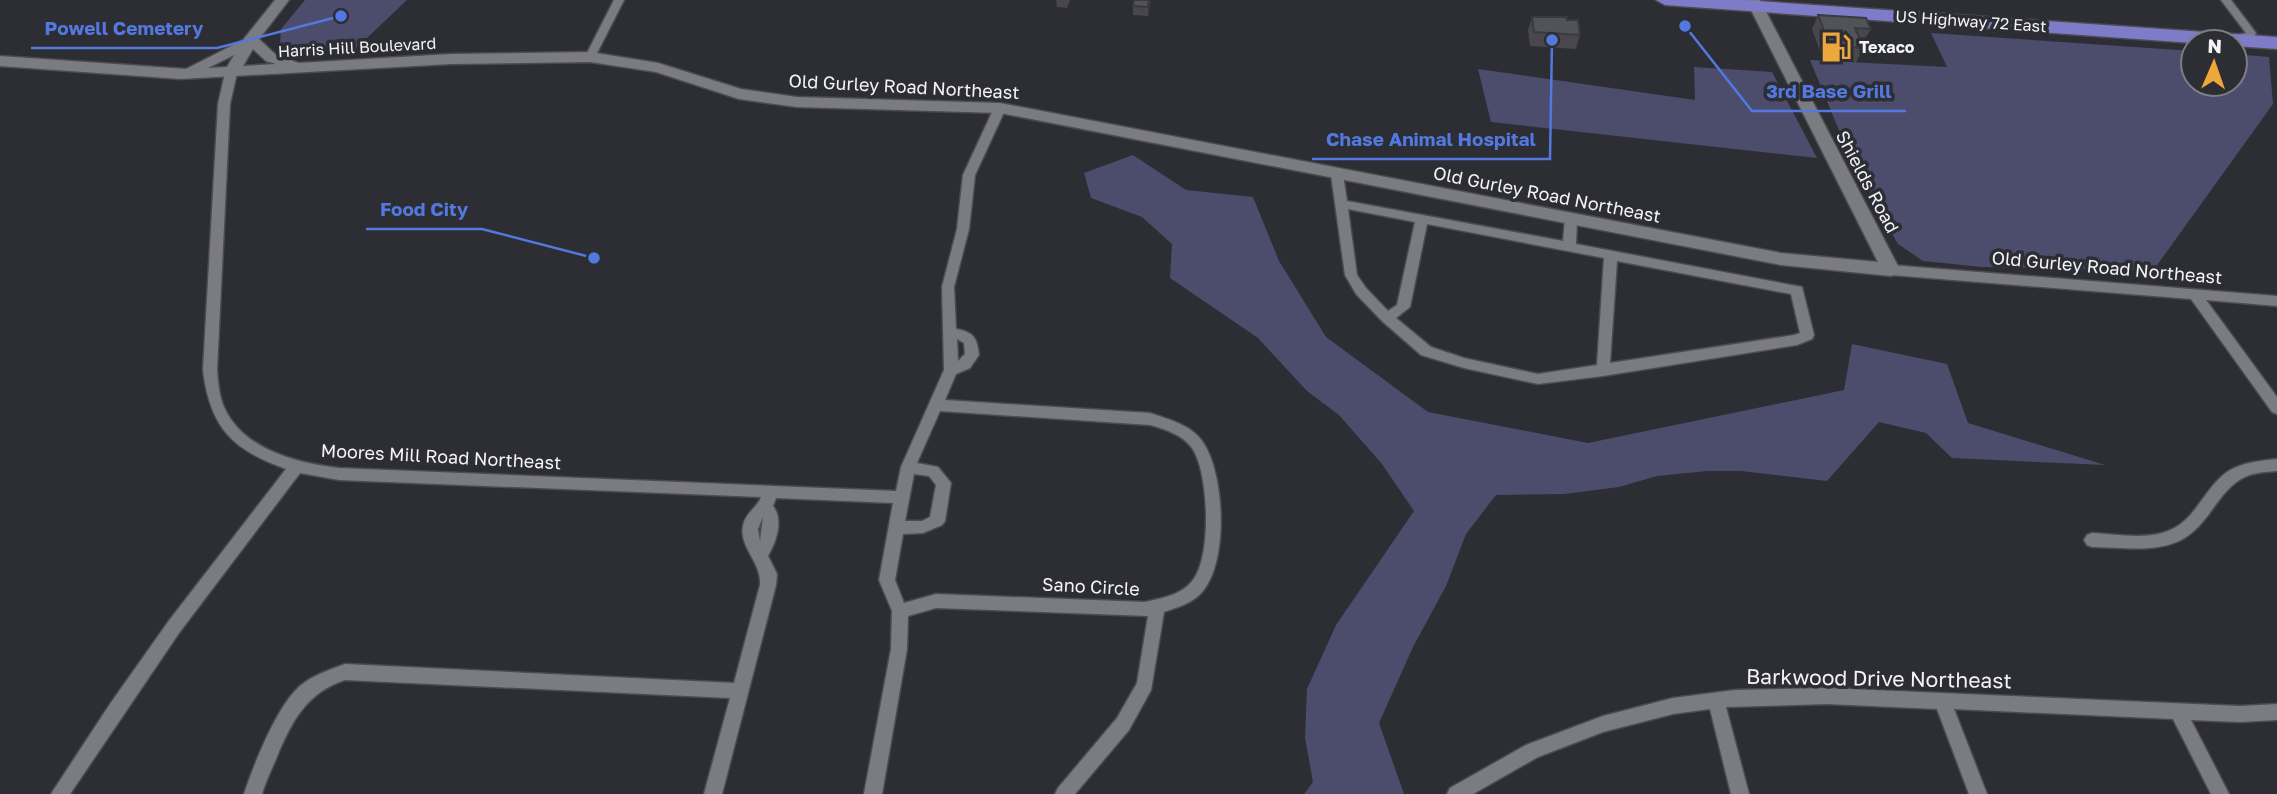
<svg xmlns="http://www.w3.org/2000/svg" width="2277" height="794" font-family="'Golos Text',sans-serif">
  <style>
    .green { fill: #4c4c6d }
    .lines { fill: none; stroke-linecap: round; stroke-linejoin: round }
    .street-casing { stroke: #4b4b50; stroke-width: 3 }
    .secondary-casing { stroke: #4b4b50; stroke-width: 3 }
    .highway-casing { stroke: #4b4b50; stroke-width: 3 }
    .street { fill: #7b7c82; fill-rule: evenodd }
    .secondary { fill: #7b7c82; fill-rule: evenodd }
    .highway { fill: #7e7cc8; fill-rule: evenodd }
    .wall { fill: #47474d }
    .shaded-wall { fill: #393a3e }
    .building { fill: #525359; stroke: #393a3e; stroke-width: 2 }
    .labels { text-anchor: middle; stroke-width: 7; stroke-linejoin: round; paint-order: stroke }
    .far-street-label { font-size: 16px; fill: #f4f4f8; stroke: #2d2e33 }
    .far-poi-label { font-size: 16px; font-weight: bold; fill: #f4f4f8; stroke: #2d2e33; text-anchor: start }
    .street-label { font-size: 18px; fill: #f4f4f8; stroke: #2d2e33 }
    .near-street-label { font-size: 21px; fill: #f4f4f8; stroke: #2d2e33 }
    .leader { fill: none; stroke: #5378e0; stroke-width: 2.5 }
    .callout-dot { fill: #5378e0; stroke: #2d2e33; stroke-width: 2.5 }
    .callout-label { font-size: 19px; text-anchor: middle; font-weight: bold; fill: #5378e0; stroke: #2d2e33; stroke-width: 7; stroke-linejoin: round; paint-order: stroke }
  </style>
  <rect width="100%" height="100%" fill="#2d2e33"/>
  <path class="green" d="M305 0H407L350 54 287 53 280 44 281 29Z
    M1931 33 2193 51V84H2235V54L2269 57 2273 104 2150 275 2134 270 1982 267 1923 261 1898 244 1852 162 1810 60 1947 67Z
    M1694 67 1772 72 1817 158 1491 122 1478 69 1695 100Z
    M1133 155 1186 190 1253 197 1279 261 1326 337 1428 412 1588 443 1844 390 1852 344 1947 364 1968 423 2105 465 1952 458 1926 433 1879 422 1827 481 1741 471H1707L1657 476 1619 487 1564 494 1496 495 1466 534 1446 586 1413 647 1379 723 1404 794H1304L1313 782 1305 738 1307 689 1336 625 1414 511 1382 464 1339 415 1307 391 1258 338 1170 278 1172 244 1142 217 1091 198 1084 173Z"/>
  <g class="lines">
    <g class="street-casing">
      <path id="street" d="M614 0H624L595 57 594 59H586L585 57Z
        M2221 0H2231L2256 33 2253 39 2229 41V37L2246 33Z
        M231 70 237 73 230 104 217 370C218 382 219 396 224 407 243 450 297 463 339 468L896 491 901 467 944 370 942 287 957 229 963 175 994 108 1000 104 1004 105 1006 108 975 175 969 229 954 287 956 329C974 332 977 338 979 355L970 368 956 374 945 400 1150 413C1168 419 1191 425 1202 441 1225 472 1229 562 1202 592 1193 603 1178 607 1164 612L1151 690 1129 730 1075 794H1055L1058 788 1117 718 1137 683 1148 616 936 608 908 616 907 649 882 794H864L891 649 892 611 879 580 893 503 776 498 773 506C784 520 776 542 768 556L777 574 776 585 722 794H704L730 698 345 680C308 692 293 719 278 754 273 767 266 780 262 794H244C254 764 277 706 300 686 313 675 329 670 345 664L734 683 760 585C762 562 739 548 743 526 745 513 757 508 761 497L339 480 300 473 179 633 70 794H51L110 704 168 622 286 469C232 450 210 427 203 370L218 104 225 73ZM957 339 964 343 965 354 958 361ZM940 411 1150 425C1165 429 1183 435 1192 448 1209 472 1212 556 1193 580 1182 595 1162 598 1145 602L936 594 904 603 895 580 903 534 923 533 942 525 945 521 951 483 938 467 917 463ZM914 474 929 476 936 485 930 517 922 521H905ZM763 517 760 541 758 529Z
        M1337 171 1343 175 1347 201 1563 241 1565 219 1571 215 1577 219 1576 244 1802 287 1814 335 1812 339 1797 345 1603 376 1538 384 1464 368 1421 355 1382 321 1356 294 1345 275 1331 175ZM1348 209 1415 222 1397 305 1388 311 1366 288 1357 275ZM1427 224 1604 258 1597 365 1538 374 1464 358 1431 347 1396 318 1410 307ZM1617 261 1791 294 1800 333 1794 335 1610 363Z
        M1891 265 2277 296V306L2206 300 2277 397V414L2272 412 2191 299 1891 275 1885 270Z
        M2277 459V471C2266 472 2255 472 2245 477 2217 490 2210 526 2179 541 2153 553 2120 547 2092 547L2087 545 2084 540 2087 535 2092 533C2115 534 2146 540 2168 531 2194 521 2202 494 2221 477 2236 463 2257 461 2277 459Z
        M1827 688 2240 706 2277 704V720L2240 722 2191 720 2229 794H2211L2173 719 1954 709 1987 794H1969L1937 709 1827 704 1726 707 1749 794H1731L1710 709 1673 714 1603 732 1538 757 1473 794H1447L1450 788 1526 745 1603 716 1673 698 1735 690Z"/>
    </g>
    <g class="secondary-casing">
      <path id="secondary" d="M275 0H289L259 39 276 55 299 63 451 54 590 52 658 63 741 89 797 97 1000 103 1781 253 1878 262 1746 0H1760L1900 270 1897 274 1891 276 1781 265 1000 113 797 107 739 99 656 72 590 62 451 64 181 79 0 66V56L186 69 243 40ZM253 49 266 61 276 64 243 66ZM234 55 227 67 208 68Z"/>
    </g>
    <g class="highway-casing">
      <path id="highway" d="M1656 0H1743L2277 37V49L2235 46V42L2193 43 1665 5Z"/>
    </g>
    <use href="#street" class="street"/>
    <use href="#secondary" class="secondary"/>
    <use href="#highway" class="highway"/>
  </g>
  <path class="wall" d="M1056 0H1070L1067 8 1057 7Z
    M1151 0 1148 16 1133 15V6Z
    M1818 15 1871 29 1863 42H1861L1864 48 1856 62 1823 60 1812 29Z
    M1532 17 1567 20 1580 35 1576 49 1530 46 1528 30Z"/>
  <path class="shaded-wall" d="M1149 0H1151L1148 16V7Z"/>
  <path class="building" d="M1134 0H1149L1148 7 1133 6Z
    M1818 15 1866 18 1871 29 1855 28 1864 48 1830 46Z
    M1532 17H1567V20H1578L1580 35 1534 32Z"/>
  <defs>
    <g id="fuel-bare" transform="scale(2.415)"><path d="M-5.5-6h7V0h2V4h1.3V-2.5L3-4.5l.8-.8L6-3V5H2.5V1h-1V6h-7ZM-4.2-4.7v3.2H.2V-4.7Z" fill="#eea73c" stroke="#2d2e33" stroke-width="2.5" paint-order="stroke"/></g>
  </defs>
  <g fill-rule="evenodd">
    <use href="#fuel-bare" x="1836" y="47"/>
  </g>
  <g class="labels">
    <g class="far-street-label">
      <text transform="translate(1971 21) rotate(4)" y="6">US Highway 72 East</text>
      <text transform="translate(357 47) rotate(-3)" y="6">Harris Hill Boulevard</text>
    </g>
    <g class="far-poi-label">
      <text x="1859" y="53">Texaco</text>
    </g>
    <g class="street-label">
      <text transform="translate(904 87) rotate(3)" y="6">Old Gurley Road Northeast</text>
      <text transform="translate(1867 182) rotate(62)" y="6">Shields Road</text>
      <text transform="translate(1547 195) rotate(11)" y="6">Old Gurley Road Northeast</text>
      <text transform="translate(2107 268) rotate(5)" y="6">Old Gurley Road Northeast</text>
      <text transform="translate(441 457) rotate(3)" y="6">Moores Mill Road Northeast</text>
      <text transform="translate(1091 587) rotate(3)" y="6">Sano Circle</text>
    </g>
    <g class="near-street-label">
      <text transform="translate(1879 679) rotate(1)" y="7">Barkwood Drive Northeast</text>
    </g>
  </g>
  <path class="leader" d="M341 16L217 48H31M1685 26L1752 111H1906M1552 40L1550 159H1312M594 258L482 229H366"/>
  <g class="callout-dot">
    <circle cx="341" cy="16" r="7"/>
    <circle cx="1685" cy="26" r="7"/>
    <circle cx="1552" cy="40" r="7"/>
    <circle cx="594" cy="258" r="7"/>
  </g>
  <g class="callout-label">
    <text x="124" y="35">Powell Cemetery</text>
    <text x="1829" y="98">3rd Base Grill</text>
    <text x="1431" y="146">Chase Animal Hospital</text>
    <text x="424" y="216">Food City</text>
  </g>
  <g transform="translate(2214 63) rotate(2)"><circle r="33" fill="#2d2e33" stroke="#7d7d82" stroke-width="2"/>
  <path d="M0-5L12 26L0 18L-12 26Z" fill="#eea73c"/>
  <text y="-10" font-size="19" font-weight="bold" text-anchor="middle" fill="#f4f4f8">N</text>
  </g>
</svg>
